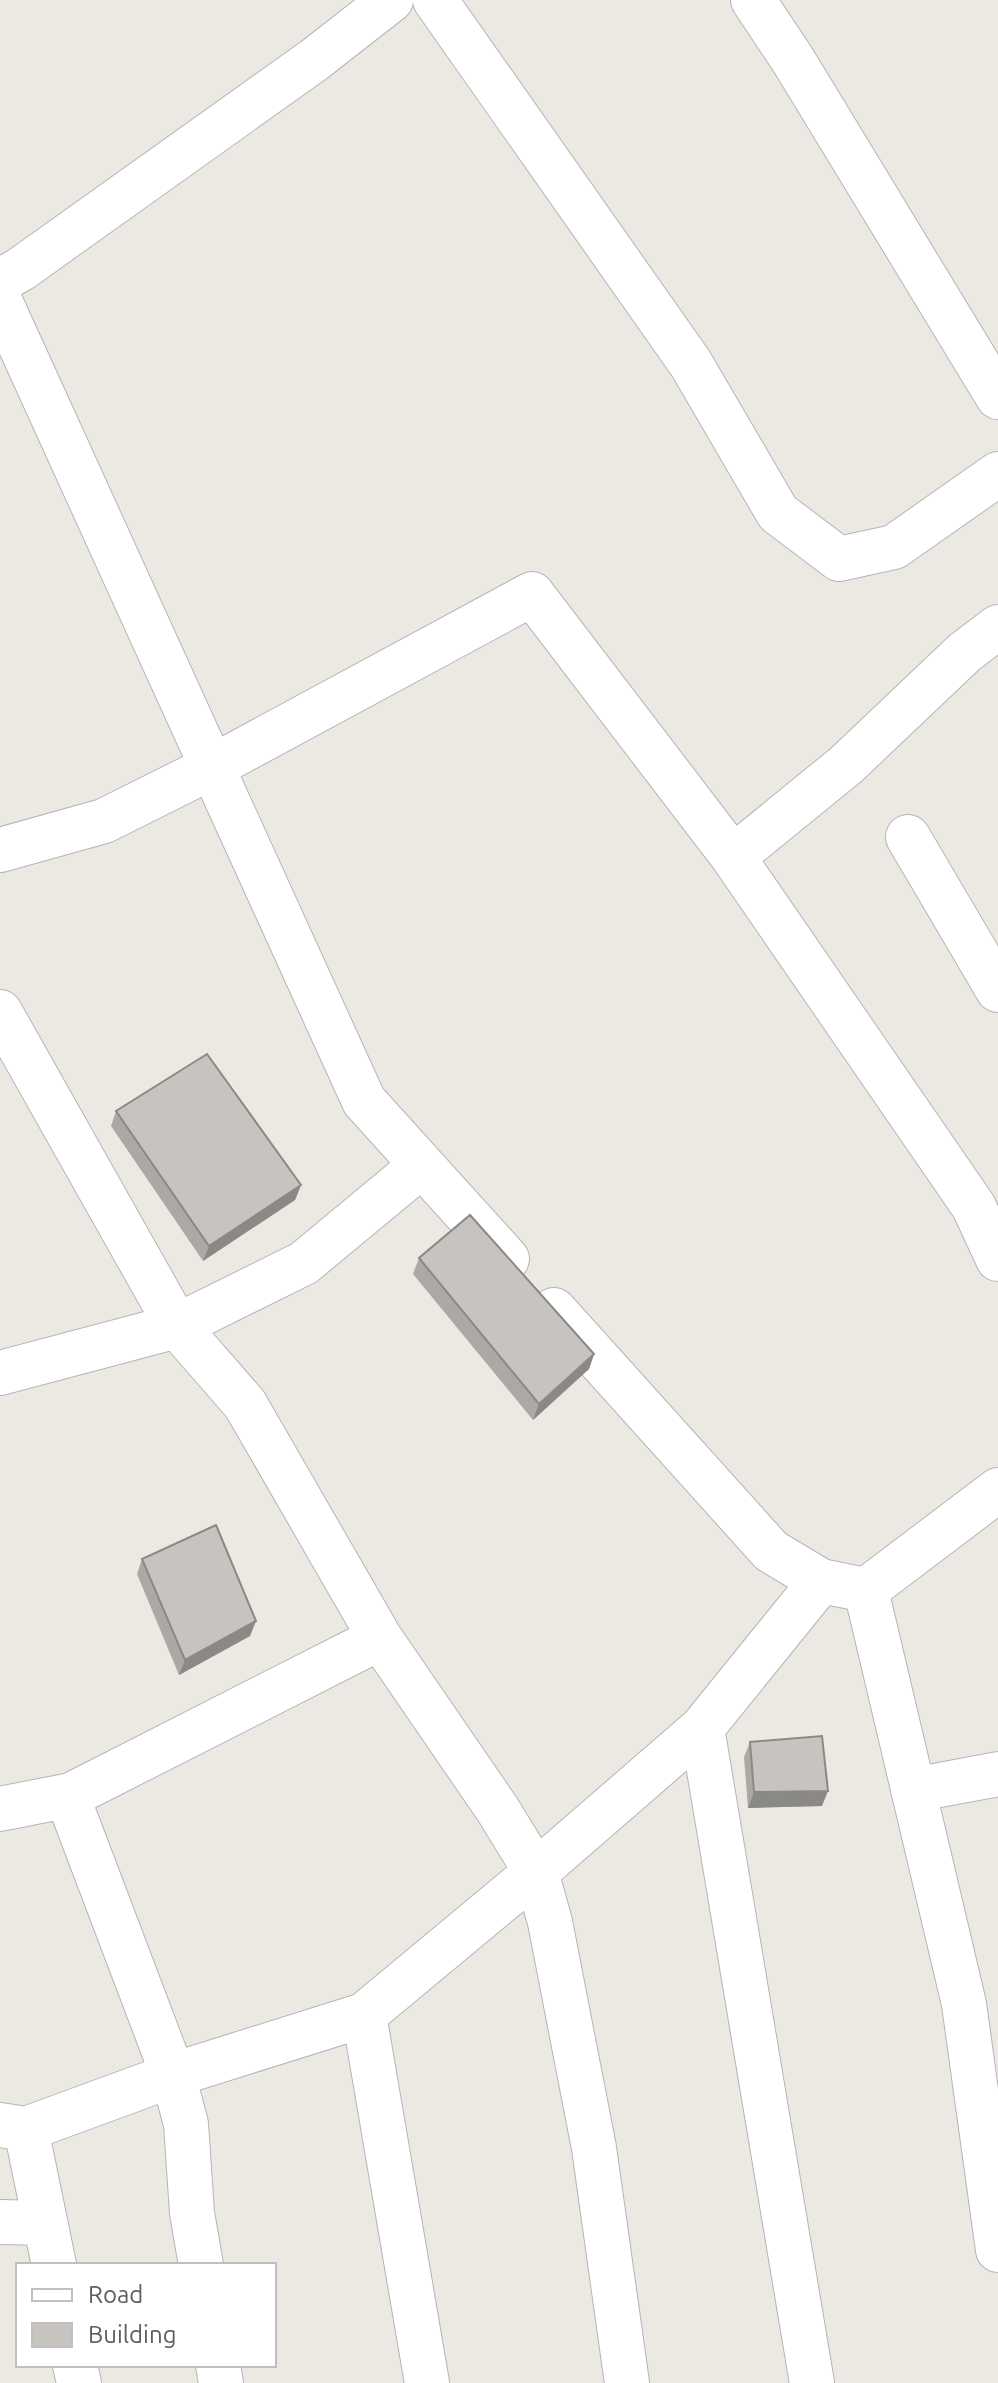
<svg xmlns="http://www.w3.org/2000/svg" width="998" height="2383" font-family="Ubuntu,sans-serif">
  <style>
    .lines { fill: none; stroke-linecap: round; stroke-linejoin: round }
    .minor-casing { stroke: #b3b5b9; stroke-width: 46 }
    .minor { stroke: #fff; stroke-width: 44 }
    .wall { fill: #aba9a5 }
    .shaded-wall { fill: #8b8986 }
    .building { fill: #c7c4c0; stroke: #8b8986; stroke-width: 2 }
  </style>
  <rect width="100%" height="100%" fill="#ece9e2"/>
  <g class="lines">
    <g class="minor-casing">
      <path id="minor" d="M435 0 691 364 778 513 839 559 894 547 998 474
        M753 0 793 60 998 397
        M0 281 21 269 314 60 391 0
        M0 301 364 1101 507 1259
        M908 837 998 990
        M0 850 104 821 212 767 532 594 733 857 974 1207 998 1259
        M733 857 846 765 965 652 998 627
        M0 1012 177 1326 245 1404 380 1638 498 1810 536 1872 550 1922 594 2148 627 2383
        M554 1310 771 1551 821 1581 866 1590 964 2004 998 2250
        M0 1373 177 1326 304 1263 422 1165
        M866 1590 998 1490
        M702 1728 812 2383
        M913 1790 998 1774
        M71 1795 74 1814 173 2075 186 2124 192 2213 201 2265
        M0 1809 71 1795 380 1638
        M364 2015 427 2383
        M0 2125 26 2129 54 2265
        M26 2129 173 2075 364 2015 536 1872 702 1728 821 1581
        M0 2222 45 2223
        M75 2365 79 2383
        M218 2365 221 2383"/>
    </g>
    <use href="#minor" class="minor"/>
  </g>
  <path class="wall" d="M116 1111 301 1185 295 1200 203 1261 111 1126Z
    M419 1258 594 1354 589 1369 533 1420 413 1274Z
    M142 1559 250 1636 179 1675 137 1574Z
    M750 1742 822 1806 748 1808 744 1757Z"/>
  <path class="shaded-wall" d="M301 1185 295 1200 203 1261 209 1246Z
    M594 1354 589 1369 533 1420 539 1404Z
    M256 1621 250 1636 179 1675 185 1660Z
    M828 1791 822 1806 748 1808 754 1792Z"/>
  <path class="building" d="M207 1054 301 1185 209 1246 116 1111Z
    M470 1215 594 1354 539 1404 419 1258Z
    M216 1525 256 1621 185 1660 142 1559Z
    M822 1736 828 1791 754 1792 750 1742Z"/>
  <rect x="16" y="2263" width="260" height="104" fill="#ffffff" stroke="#bdbfc0" stroke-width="2"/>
  <rect x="32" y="2289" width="40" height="12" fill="#ffffff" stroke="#bdbfc0" stroke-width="2"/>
  <text x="88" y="2303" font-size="24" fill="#5b5e62">Road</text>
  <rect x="32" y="2323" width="40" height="24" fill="#c7c4c0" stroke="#bdbfc0" stroke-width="2"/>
  <text x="88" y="2343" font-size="24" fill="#5b5e62">Building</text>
</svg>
